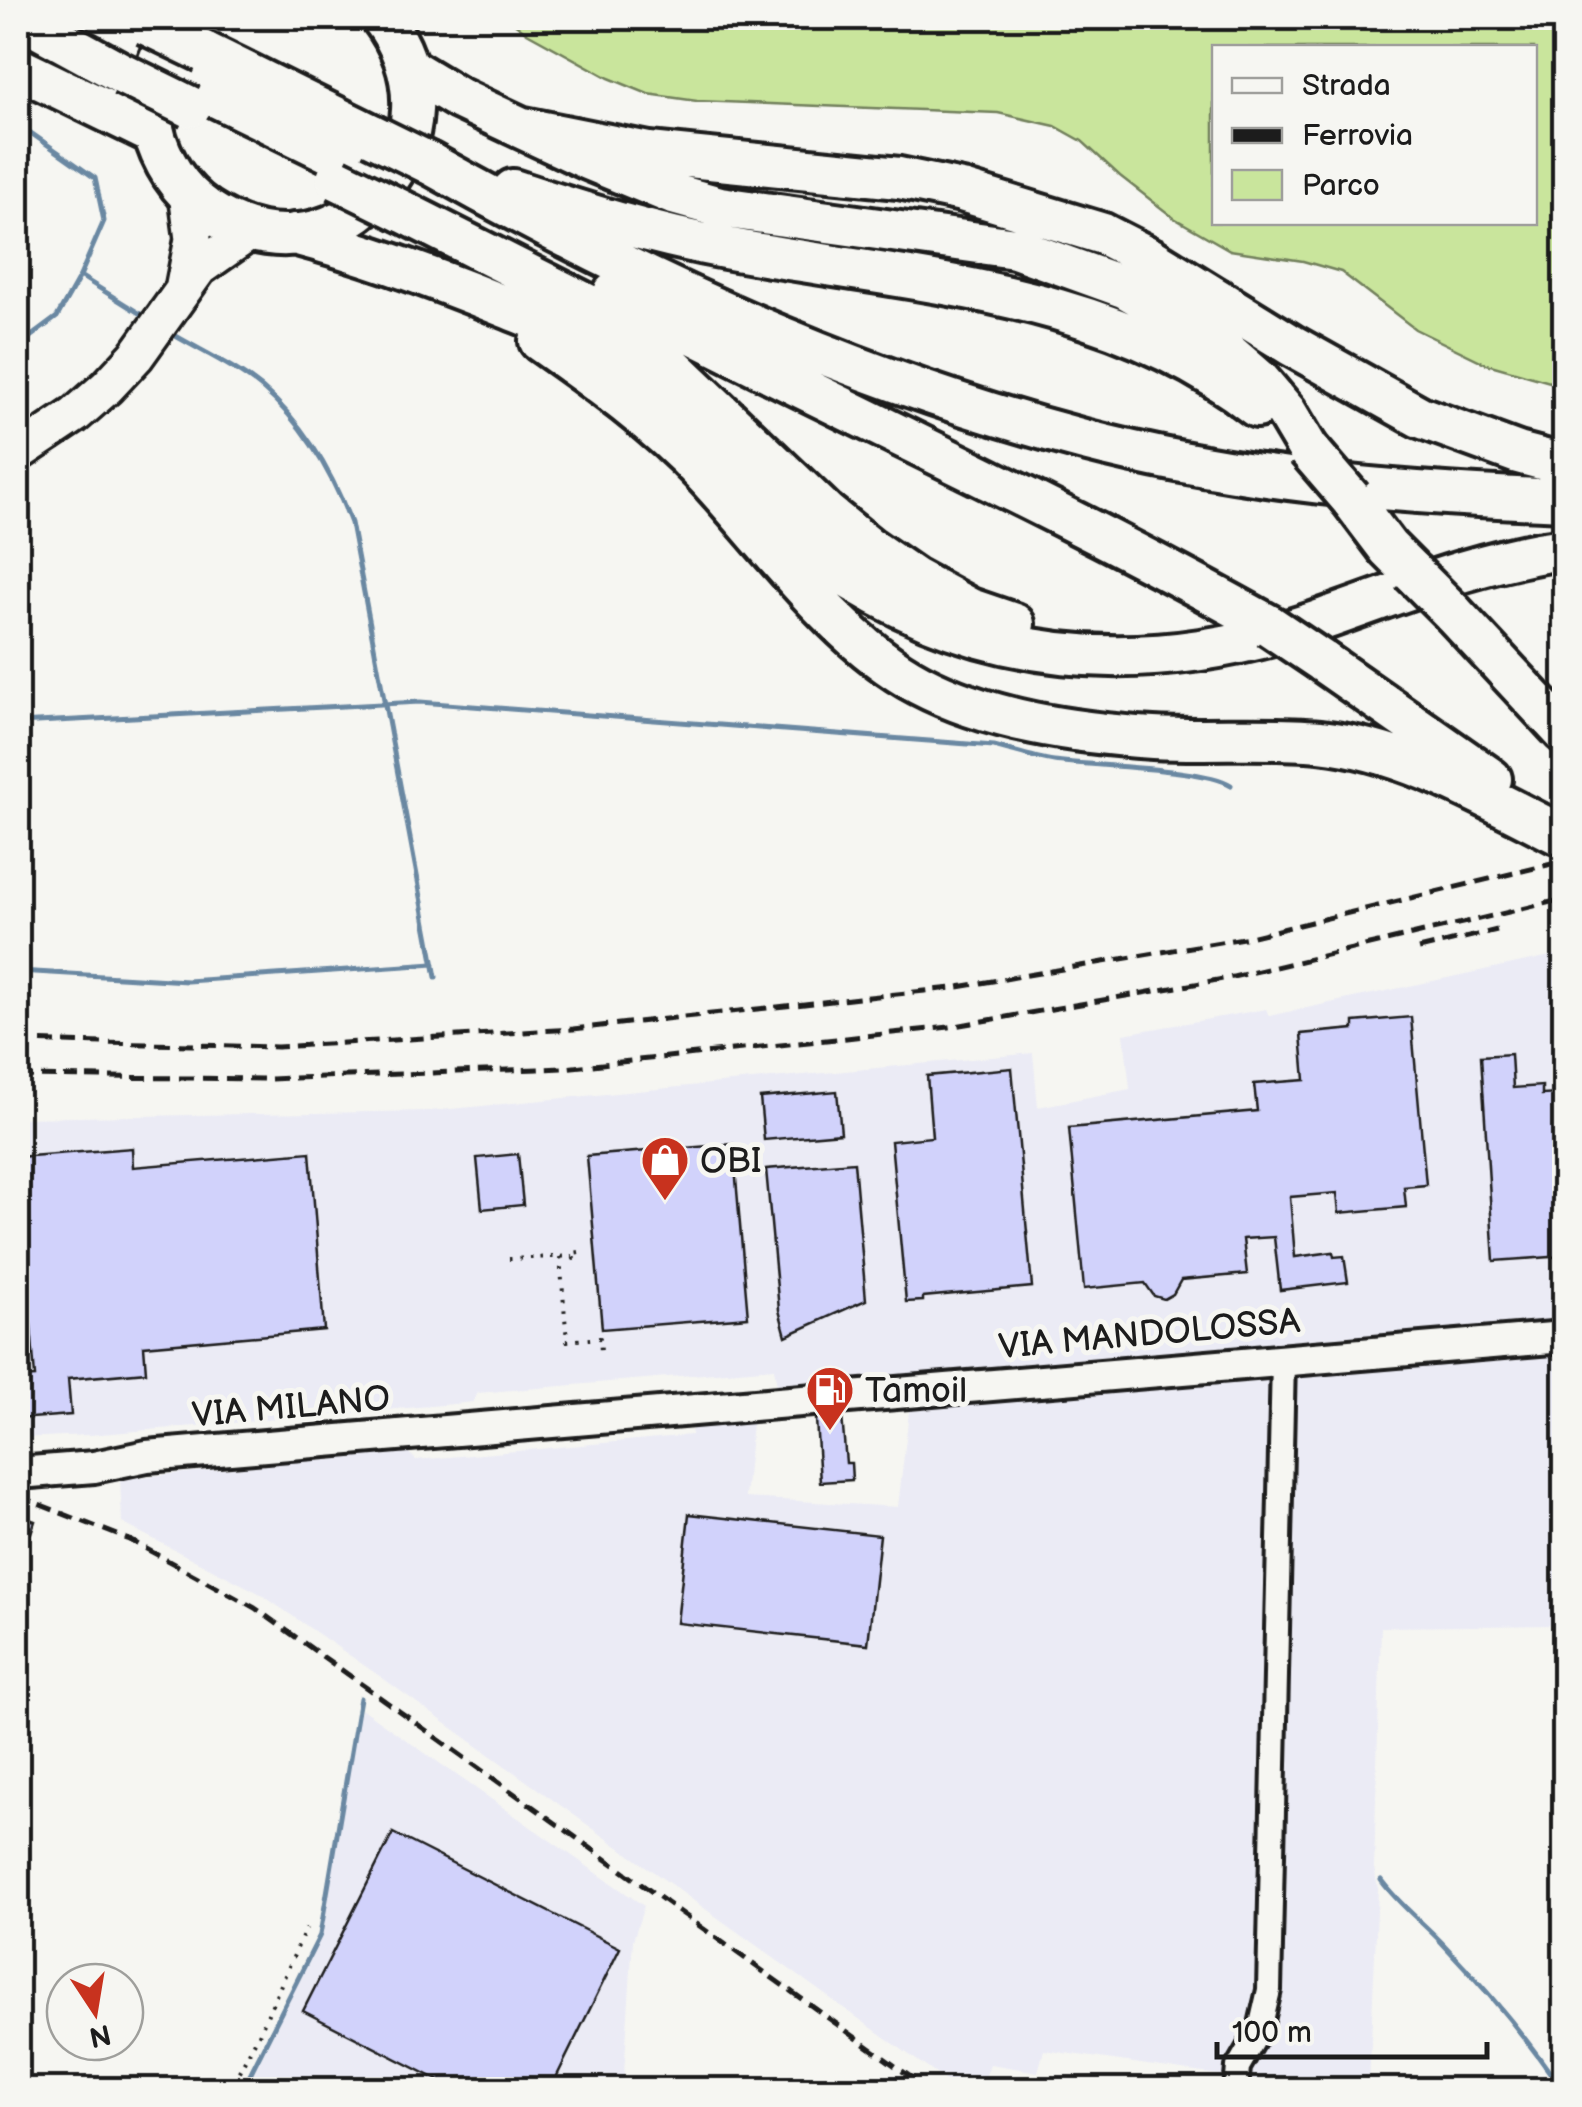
<svg xmlns="http://www.w3.org/2000/svg" width="1582" height="2107" font-family="'Balsamiq Sans',sans-serif">
  <style>
    .built { fill: #ebebf5 }
    .green { fill: #c9e59c; stroke: #72805c; stroke-width: 2.5; fill-rule: evenodd }
    .lines { fill: none; stroke-linecap: round; stroke-linejoin: round }
    .stream { stroke: #6b88a2; stroke-width: 5 }
    .building { fill: #d1d2fb; stroke: #1c1c1c; stroke-width: 2.5 }
    .street-casing { stroke: #1c1c1c; stroke-width: 30 }
    .secondary-casing { stroke: #1c1c1c; stroke-width: 38 }
    .primary-casing { stroke: #1c1c1c; stroke-width: 42 }
    .highway-casing { stroke: #1c1c1c; stroke-width: 48 }
    .path { stroke: #1c1c1c; stroke-width: 4; stroke-dasharray: 2.5 8; stroke-linecap: butt }
    .street { stroke: #f6f6f2; stroke-width: 22 }
    .secondary { stroke: #f6f6f2; stroke-width: 30 }
    .primary { stroke: #f6f6f2; stroke-width: 35 }
    .highway { stroke: #f6f6f2; stroke-width: 40 }
    .rail { stroke: #1c1c1c; stroke-width: 5; stroke-dasharray: 15 8; stroke-linecap: butt }
    .highway-bridge-casing { stroke: #1c1c1c; stroke-width: 48; stroke-linecap: butt }
    .highway-bridge { stroke: #f6f6f2; stroke-width: 40 }
    .labels { text-anchor: middle; stroke-width: 10; stroke-linejoin: round; paint-order: stroke }
    .poi-label { font-size: 35px; fill: #1c1c1c; stroke: #f6f6f2; text-anchor: start }
    .street-label { font-size: 35px; fill: #1c1c1c; stroke: #f6f6f2 }
  </style>
  <rect width="100%" height="100%" fill="#f6f6f2"/>
  <filter id="ink" filterUnits="userSpaceOnUse"><feTurbulence type="fractalNoise" baseFrequency=".01" numOctaves="2"/><feDisplacementMap in="SourceGraphic" scale="20" xChannelSelector="R" yChannelSelector="G"/><feConvolveMatrix kernelMatrix="1 2 1 2 8 2 1 2 1" color-interpolation-filters="sRGB"/></filter>
  <g filter="url(#ink)">
    <path class="built" d="M1564 953V1326L778 1392 774 1368 478 1393 473 1402 454 1404 89 1435 18 1438V1118L430 1111 1033 1053 1038 1107 1130 1089 1124 1034 1266 1009 1269 1016Z
      M1564 1349V1625L1381 1627 1374 1868 1378 1889 1369 2085 1284 2084 1246 2079 1271 2020 1290 1371Z
      M1275 1372 1260 1980 1253 2022 1224 2076 1044 2050 1038 2072 990 2064 981 2089H957L381 1677 259 1593 122 1523 120 1479 407 1451 416 1460 691 1435 692 1428 752 1423 745 1498 898 1507 910 1403Z
      M362 1709 644 1906 633 1940 623 2089 245 2090 322 1935 356 1723Z"/>
    <path class="green" d="M508 18H1564V386L1487 364 1415 329 1341 272 1303 261 1230 250 1174 218 1120 176 1082 141 1055 126 998 113 697 101 648 94 609 78 527 33ZM1214 48H1534V222H1214Z"/>
    <g class="lines">
      <path class="stream" d="M18 124 95 178 104 221 80 276 147 318
        M169 332C199 350 235 366 262 388 303 423 332 473 351 523L436 977
        M18 346 57 317 80 276
        M18 723 420 702 994 746C1014 751 1034 758 1054 761 1091 766 1206 768 1231 785
        M18 971 187 981 434 964
        M1551 1354 1564 1353
        M1381 1880C1399 1905 1424 1923 1445 1946 1488 1991 1527 2038 1562 2090
        M242 2090 320 1935 360 1698"/>
    </g>
    <path class="building" d="M1411 1017 1426 1185 1404 1187 1406 1207 1339 1213 1337 1193 1290 1197 1295 1257 1333 1252 1334 1257 1344 1256 1348 1282 1280 1290 1274 1237 1243 1239 1247 1274 1181 1280 1173 1294 1164 1299 1154 1296 1145 1283 1084 1289 1069 1128 1257 1111 1254 1084 1305 1080 1301 1034 1354 1029V1022Z
      M1511 1054 1513 1088 1542 1086V1095L1559 1094 1564 1100V1256L1494 1261 1481 1056Z
      M1012 1068 1032 1287 923 1297V1301L906 1302 891 1141 932 1137 927 1076Z
      M837 1091 841 1133 764 1140 760 1098Z
      M733 1144 748 1317 602 1329 587 1156Z
      M132 1148 133 1167 310 1152 324 1330 144 1346 146 1372 68 1379 71 1415 18 1419V1378L35 1377 29 1300 18 1301V1157Z
      M518 1154 523 1205 482 1209 477 1158Z
      M854 1162 866 1300 786 1336 779 1310 766 1169Z
      M842 1416 846 1463H851L852 1480 820 1482 816 1419Z
      M689 1514 880 1535 868 1644 677 1623Z
      M18 1515 35 1521 20 1566H18Z
      M393 1833 620 1948 550 2090H458L303 2011Z"/>
    <g class="lines">
      <g class="street-casing">
        <path id="street" d="M1236 2090 1238 2067 1260 2029 1269 1990 1283 1360"/>
      </g>
      <g class="secondary-casing">
        <path id="secondary" d="M18 1473 94 1467 147 1456 1564 1337"/>
      </g>
      <g class="primary-casing">
        <path id="primary" d="M184 285 193 239 187 193
          M18 453 75 415 107 387 136 356 199 268 252 231"/>
      </g>
      <g class="highway-casing">
        <path id="highway" d="M20 18 123 74
          M183 18C156 52 143 97 156 140 167 172 187 199 217 216 344 289 472 137 382 18
          M204 52 372 135
          M18 68 154 134
          M410 69 458 98 588 159 673 194 720 207 1015 248 1126 288 1205 333 1258 379 1286 412 1308 449
          M186 82 360 167
          M524 128 649 153 899 178 962 191 1103 234 1150 258 1291 345 1420 417 1518 453 1564 465
          M429 163C635 279 854 380 1084 440 1242 481 1402 494 1564 500
          M513 190C583 213 653 235 725 248 907 282 1106 288 1257 407
          M402 211 612 317 654 349 826 513 868 547 913 578 970 609 1014 624
          M294 234C366 253 434 278 503 306 547 324 594 341 633 370 705 426 760 502 827 564 978 668 1145 679 1316 622 1397 594 1478 560 1564 549
          M614 293C831 406 1056 506 1270 626
          M540 341C597 381 656 423 704 474 767 541 837 641 919 684 989 721 1076 733 1153 738 1209 741 1264 736 1320 741 1405 750 1482 795 1557 833
          M1351 499 1388 548 1412 572
          M1452 612 1564 732
          M1322 661 1491 779"/>
      </g>
      <path class="path" d="M579 1252 573 1253 574 1259H580
        M560 1257 567 1341 600 1338 601 1351
        M509 1259 573 1256
        M229 2090 259 2034 306 1928"/>
      <use href="#street" class="street"/>
      <use href="#secondary" class="secondary"/>
      <use href="#primary" class="primary"/>
      <use href="#highway" class="highway"/>
      <path class="rail" d="M1419 949 1497 930
        M18 1041 277 1047 573 1029 952 988 1249 937 1560 862
        M18 1076 268 1079 564 1068 949 1027 1229 978 1564 899
        M18 1496 130 1540 255 1608 929 2090"/>
      <g class="highway-bridge-casing">
        <path id="highway-bridge" d="M146 24 204 52
          M123 74 190 107
          M372 135 429 163
          M337 179 402 211
          M1308 449 1351 499
          M1412 572 1452 612
          M1270 626 1322 661"/>
      </g>
      <use href="#highway-bridge" class="highway-bridge"/>
    </g>
  </g>
  <defs>
    <g id="shop-pin" transform="scale(2.5)"><path d="M0 17L-7.5 6A9.5 9.5 0 1 1 7.5 6Z" fill="#c8321e" stroke="#f6f6f2"/><path d="M-5-2.5h2.3a2.7 3.5 0 0 1 5.4 0H5L5.5 6h-11ZM-1.5-2.5h3a1.5 2.3 0 0 0-3 0Z" fill="#fff"/></g>
    <g id="fuel-pin" transform="scale(2.5)"><path d="M0 17L-7.5 6A9.5 9.5 0 1 1 7.5 6Z" fill="#c8321e" stroke="#f6f6f2"/><path d="M-5.5-6h7V0h2V4h1.3V-2.5L3-4.5l.8-.8L6-3V5H2.5V1h-1V6h-7ZM-4.2-4.7v3.2H.2V-4.7Z" fill="#fff"/></g>
  </defs>
  <g fill-rule="evenodd">
    <use href="#shop-pin" x="665" y="1160"/>
    <use href="#fuel-pin" x="830" y="1390"/>
  </g>
  <g class="labels">
    <g class="poi-label">
      <text x="700" y="1172">OBI</text>
      <text x="865" y="1402">Tamoil</text>
    </g>
    <g class="street-label">
      <text transform="translate(1149 1333) rotate(-5)" y="12">VIA MANDOLOSSA</text>
      <text transform="translate(291 1406) rotate(-5)" y="12">VIA MILANO</text>
    </g>
  </g>
  <rect width="1582" height="2107" fill="none" stroke="#f6f6f2" stroke-width="60"/>
  <rect x="30" y="30" width="1522" height="2047" fill="none" stroke="#1c1c1c" stroke-width="4" filter="url(#ink)"/>
  <rect x="1212" y="45" width="325" height="180" fill="#f6f6f2" stroke="#9f9f9c" stroke-width="2.5"/>
  <rect x="1232" y="78" width="50" height="15" fill="#f6f6f2" stroke="#9f9f9c" stroke-width="2.5"/>
  <text x="1302" y="95" font-size="30" fill="#1c1c1c">Strada</text>
  <rect x="1232" y="128" width="50" height="15" fill="#1c1c1c" stroke="#9f9f9c" stroke-width="2.5"/>
  <text x="1302" y="145" font-size="30" fill="#1c1c1c">Ferrovia</text>
  <rect x="1232" y="170" width="50" height="30" fill="#c9e59c" stroke="#9f9f9c" stroke-width="2.5"/>
  <text x="1302" y="195" font-size="30" fill="#1c1c1c">Parco</text>
  <g transform="translate(95 2012) rotate(168)"><circle r="48" fill="#f6f6f2" stroke="#9f9f9c" stroke-width="2.5"/>
  <path d="M0-8L18 38L0 25L-18 38Z" fill="#c8321e"/>
  <text y="-15" font-size="28" font-weight="bold" text-anchor="middle" fill="#1c1c1c">N</text>
  </g>
  <path d="M1217 2042v15h270v-15" fill="none" stroke="#1c1c1c" stroke-width="5"/>
  <text x="1232" y="2042" font-size="30" fill="#1c1c1c" stroke="#f6f6f2" stroke-width="8" paint-order="stroke">100 m</text>
</svg>
